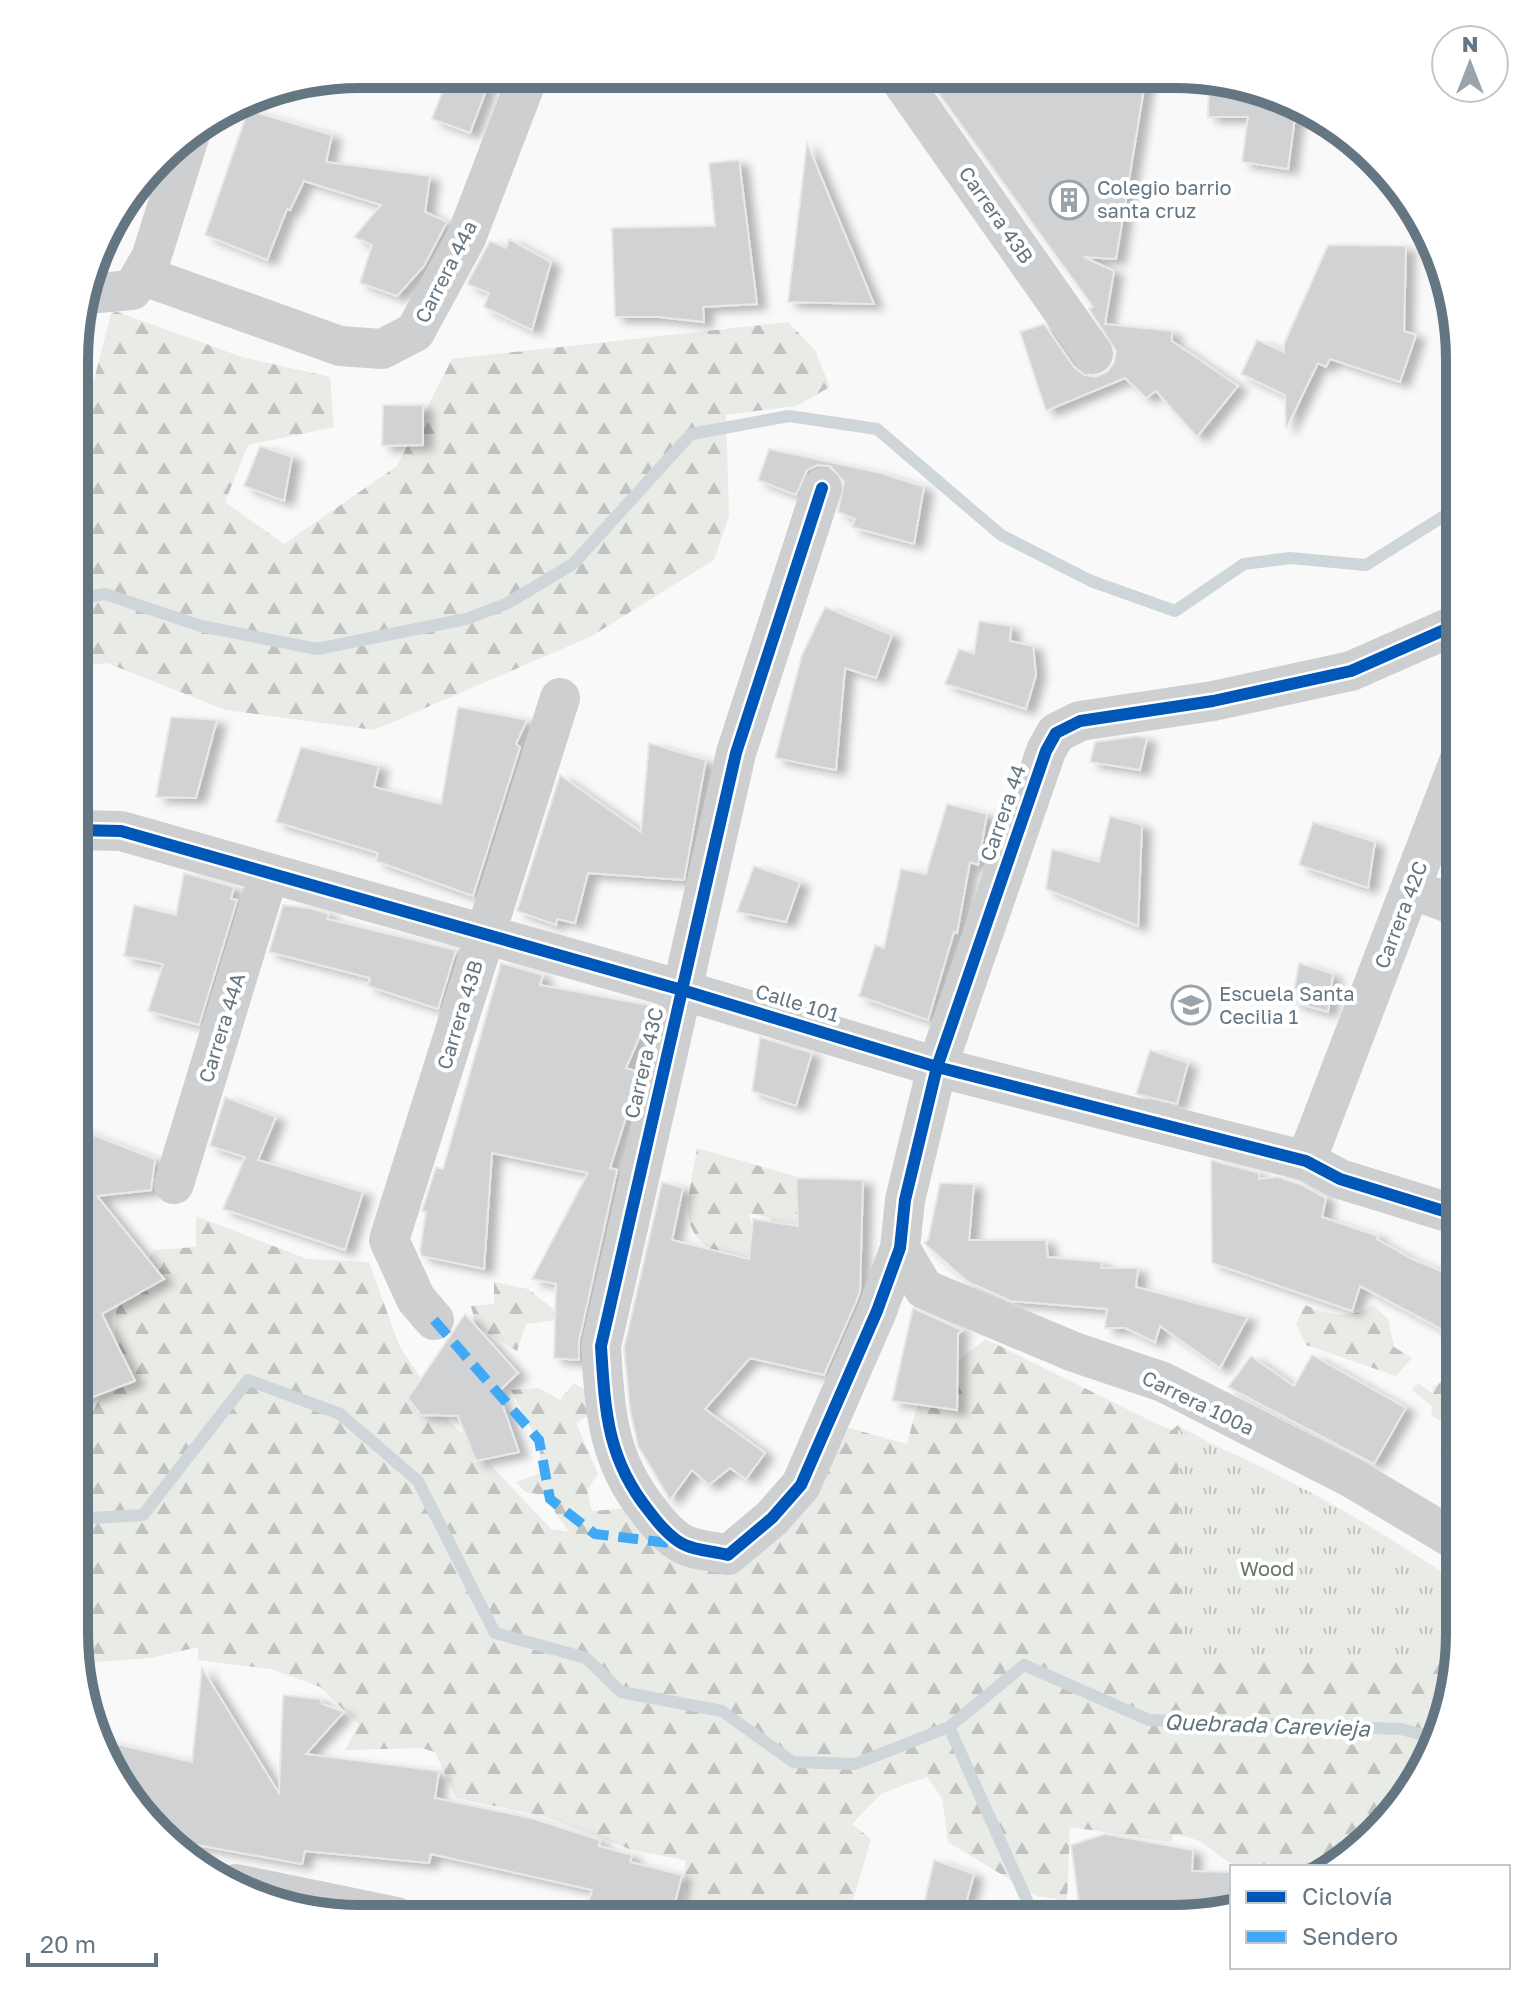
<svg xmlns="http://www.w3.org/2000/svg" width="1534" height="1993" font-family="'Golos Text',sans-serif">
  <style>
    .forest { fill: url(#forest-firs) }
    .park { fill: url(#park-tufts) }
    .lines { fill: none; stroke-linecap: round; stroke-linejoin: round }
    .stream { stroke: #ced6d9; stroke-width: 12 }
    .building { fill: #d0d2d3; stroke: #e8e8e8; stroke-width: 2; filter: url(#shadow) }
    .street { stroke: #cecfd0; stroke-width: 40 }
    .quiet { stroke: #3fa9f5; stroke-width: 10; stroke-dasharray: 20 10; stroke-linecap: butt }
    .cycleway-casing { stroke: #fff; stroke-width: 17 }
    .cycleway { stroke: #0057b8; stroke-width: 12 }
    .labels { text-anchor: middle; stroke-width: 8; stroke-linejoin: round; paint-order: stroke }
    .poi-label { font-size: 20px; fill: #657683; stroke: #fff; text-anchor: start }
    .street-label { font-size: 20px; fill: #657683; stroke: #fff }
    .park-label { font-size: 20px; fill: #687a64; stroke: #fff }
    .water-label { font-size: 22px; font-style: italic; fill: #60757c; stroke: #fff }
    .rim { fill: none; stroke: #657683; stroke-width: 10 }
  </style>
  <defs>
    <pattern id="forest-firs" width="22" height="20" patternUnits="userSpaceOnUse" patternTransform="scale(2)"><rect width="22" height="20" fill="#e8ebe6"/><path d="M5 1l3.5 6h-7zM16 11l3.5 6h-7z" fill="#c0c3c0"/></pattern>
    <pattern id="park-tufts" width="24" height="20" patternUnits="userSpaceOnUse" patternTransform="scale(2)"><rect width="24" height="20" fill="#e8ebe6"/><path d="M3 7l-1-3M5 7V3M7 7l1-3M15 17l-1-3M17 17v-4M19 17l1-3" fill="none" stroke="#c0c3c0"/></pattern>
    <filter id="shadow"><feDropShadow dx="9" dy="5" stdDeviation="4" flood-color="#0004"/></filter>
  </defs>
  <rect width="100%" height="100%" fill="#f9f9f9"/>
  <path class="forest" d="M112 310 242 357 330 377 334 427 248 445 225 502 284 544 397 466 452 359 788 322 815 350 830 387 796 406 726 415 729 516 714 560 590 637 374 730 226 710 107 663 76 667V450Z
    M697 1148 795 1176 808 1218 779 1254 770 1218 749 1213 757 1250 787 1275C756 1266 694 1258 689 1218 686 1197 694 1169 697 1148Z
    M196 1216 307 1259 369 1262 399 1345 446 1417 460 1432 466 1433 465 1438 551 1529 569 1532 543 1495 525 1492 516 1482 539 1474 540 1446 511 1390 539 1388 560 1400 574 1383 601 1400 599 1416 586 1417 576 1423 598 1474 587 1490 592 1511 632 1508 731 1558 831 1423 907 1444 922 1387 986 1339 1159 1425 1172 1430 1178 1425 1459 1585V1653L1412 1792 1330 1864C1312 1868 1249 1873 1234 1865 1208 1851 1205 1837 1173 1835L1172 1842 1070 1827 1067 1901 1037 1896 948 1842 942 1798 927 1777 882 1793 852 1824 871 1839 848 1918H686L685 1860 632 1850 544 1816 456 1798 435 1752 421 1748 345 1750 359 1724 320 1687 271 1669 198 1660V1647L151 1658 81 1663 74 1634V1439L87 1424 114 1366 116 1311 154 1250 196 1247Z
    M494 1282 528 1289 566 1319 526 1324 517 1351 476 1326 471 1306 494 1304Z
    M1305 1305C1328 1316 1351 1320 1373 1305L1388 1319 1394 1347 1412 1358 1396 1376 1306 1345 1296 1324Z
    M1442 1375 1459 1377V1447L1440 1449 1459 1432 1431 1415 1433 1407 1412 1390 1418 1383 1433 1394V1386L1440 1383Z"/>
  <path class="park" d="M1178 1430C1276 1469 1368 1522 1455 1581L1459 1585 1457 1659 1181 1658Z"/>
  <g class="lines">
    <path class="stream" d="M76 599 105 594 201 626 317 649 466 619 506 604 573 564 691 434 789 416 877 429 1001 535 1091 581 1175 611 1244 564 1290 558 1366 565 1460 506
      M74 1519 143 1515 248 1380 340 1414 418 1481 495 1633 586 1658 621 1692 722 1711 793 1762 855 1764 949 1727 1024 1665 1149 1720 1401 1729 1431 1737
      M949 1727 1030 1907 1025 1919"/>
  </g>
  <path class="building" d="M449 74H461L488 85 470 133 432 119Z
    M926 76H1146L1116 259 1084 257 1114 271 1105 324 1172 331V341L1238 386 1197 437 1156 391 1146 398 1125 378 1046 411 1020 332 1044 324 1074 367 1084 375 1096 377 1107 372 1114 363 1116 351 1089 309 1093 307Z
    M1209 76 1310 113 1309 117H1295L1288 169 1242 162 1248 117H1208Z
    M248 110 332 135 326 162 430 176 425 212 447 222 424 266 397 296 360 283 372 245 354 237 381 205 304 181 290 210 287 209 267 260 205 235Z
    M807 143 874 304 788 302Z
    M739 160 757 304 703 307 704 322 659 317H615L612 228 715 226 709 163Z
    M509 239 551 262 532 330 484 307 489 293 467 284 490 241 506 248Z
    M1328 245 1406 246 1404 331 1416 335 1400 382 1330 359 1326 367 1318 363 1286 429 1285 395 1241 374 1257 340 1284 352V344Z
    M383 405H423V445L382 446Z
    M260 446 292 457 284 501 244 486Z
    M769 449 881 473 924 487 914 544 852 527 855 519 838 512 844 482 830 466 818 465 807 470 796 495 758 480Z
    M825 607 892 635 876 678 845 668 836 770 775 758 802 655Z
    M979 621 1011 626 1010 641 1033 646 1036 675 1026 709 945 684 959 649 974 654Z
    M458 707 527 720 516 744 520 747 473 896 376 861 378 853 276 822 301 747 379 766 374 787 441 804Z
    M171 717 217 720 196 798 156 797Z
    M1137 736 1147 738 1140 770 1090 762 1095 742Z
    M649 743 706 760 684 880 588 873 575 923 557 919 556 925 517 911 560 775 641 832Z
    M947 804 987 814 978 865 970 862 957 933 954 932 928 1020 859 996 875 945 884 948 901 869 926 874Z
    M1110 816 1142 825 1138 926 1046 889 1052 849 1099 862Z
    M1313 822 1375 842 1368 888 1299 865Z
    M754 866 800 882 786 922 737 912Z
    M184 873 234 887 231 899 237 900 199 1025 148 1011 163 964 124 956 134 905 176 915Z
    M283 905 309 908 329 914 327 919 456 950 438 1009 368 986 370 978 269 952Z
    M501 963 543 975 540 985 653 1006 626 1068 640 1073 610 1168 617 1170 579 1341V1360L554 1358 556 1284 532 1279 588 1173 492 1153 484 1269 422 1256 420 1251 426 1212 422 1211 436 1167 443 1169Z
    M1299 963 1333 974 1328 1012 1292 1002Z
    M760 1037 812 1053 796 1106 752 1091Z
    M1150 1050 1188 1063 1177 1104 1136 1094Z
    M225 1097 276 1117 258 1160 363 1192 345 1250 223 1209 245 1157 210 1146Z
    M75 1128 155 1159 151 1190 97 1196 164 1279 102 1314 135 1381 74 1404Z
    M1211 1160 1259 1173V1179L1277 1177 1300 1184 1326 1198 1322 1217 1378 1236 1377 1239 1412 1259 1460 1279V1315L1449 1333 1360 1286 1352 1311 1212 1263Z
    M796 1178 863 1180 860 1291 856 1302 824 1375 750 1358 705 1409 765 1453 746 1479 730 1468 709 1485 692 1470 670 1500 638 1446 630 1410 624 1348 662 1182 683 1188 672 1240 749 1259 753 1219 798 1226Z
    M940 1183 974 1184 969 1240H1046L1048 1257 1102 1262 1101 1268H1138L1136 1287 1248 1317 1220 1368 1160 1326 1155 1342 1125 1328H1105L1107 1309 1011 1301 968 1282 924 1243 928 1240Z
    M913 1308 962 1330 958 1334 957 1410 892 1401Z
    M465 1314 518 1373 498 1392 519 1452 476 1461 458 1416 421 1415 408 1398Z
    M1312 1355 1406 1408 1374 1464 1228 1387 1251 1356 1294 1386Z
    M202 1668 279 1793 283 1695 320 1699 322 1704 344 1712 306 1754 439 1771 435 1798 531 1818 600 1840 599 1846 632 1855 630 1862 682 1875 671 1918 623 1917 587 1907 592 1890 431 1854 429 1863 305 1851 302 1864 175 1841 104 1760 99 1740 192 1762Z
    M1105 1834 1193 1850 1192 1871 1232 1872V1906L1175 1919H1081L1071 1845Z
    M934 1860 974 1874 962 1918H921Z"/>
  <g class="lines">
    <path class="street" d="M898 76 1093 354
      M141 275 340 346 382 349 415 332 466 238 529 74
      M86 294 132 290 151 258 190 134
      M822 488 736 753 601 1346C605 1411 607 1459 649 1511 658 1523 671 1539 685 1545 698 1551 714 1551 728 1555L772 1518 801 1485 877 1311 900 1248 905 1200 937 1067 1046 751 1056 733 1080 721 1213 701 1351 671 1460 623
      M76 830 121 831 682 990 937 1067 1306 1161 1340 1179 1460 1216
      M1411 889 1460 907
      M1306 1161 1460 759
      M174 1184 269 873
      M900 1248 924 1289 1074 1352 1163 1382 1352 1478 1459 1542
      M434 1320 416 1299 389 1240 560 698
      M236 1884 397 1917"/>
    <path class="quiet" d="M434 1320 539 1440 550 1499 595 1534 677 1544"/>
    <g class="cycleway-casing">
      <path id="cycleway" d="M822 488 736 753 601 1346C605 1411 607 1459 649 1511 658 1523 671 1539 685 1545 698 1551 714 1551 728 1555L772 1518 801 1485 877 1311 900 1248 905 1200 937 1067 1046 751 1056 733 1080 721 1213 701 1351 671 1460 623
        M76 830 121 831 682 990 937 1067 1306 1161 1340 1179 1460 1216"/>
    </g>
    <use href="#cycleway" class="cycleway"/>
  </g>
  <defs>
    <g id="building-ring" transform="scale(2)"><circle r="9.5" fill="#fff" stroke="#99a4ac" stroke-width="1.5"/><path d="M-4-6H4V6H1V3H-1V6H-4ZM-2.5-4.3h1.7v1.8h-1.7ZM.8-4.3h1.7v1.8H.8ZM-2.5-1h1.7V.8h-1.7ZM.8-1h1.7V.8H.8Z" fill="#99a4ac"/></g>
    <g id="university-ring" transform="scale(2)"><circle r="9.5" fill="#fff" stroke="#99a4ac" stroke-width="1.5"/><path d="M0-5L7-2L0 1L-7-2ZM-4 1L0 2.5L4 1V4Q0 6-4 4Z" fill="#99a4ac"/></g>
  </defs>
  <g fill-rule="evenodd">
    <use href="#building-ring" x="1069" y="200"/>
    <use href="#university-ring" x="1191" y="1005"/>
  </g>
  <g class="labels">
    <g class="poi-label">
      <text x="1097" y="195">Colegio barrio<tspan x="1097" dy="23">santa cruz</tspan></text>
      <text x="1219" y="1001">Escuela Santa<tspan x="1219" dy="23">Cecilia 1</tspan></text>
    </g>
    <g class="street-label">
      <text transform="translate(996 215) rotate(55)" y="7">Carrera 43B</text>
      <text transform="translate(446 272) rotate(-63)" y="7">Carrera 44a</text>
      <text transform="translate(1003 813) rotate(-71)" y="7">Carrera 44</text>
      <text transform="translate(1401 915) rotate(-69)" y="7">Carrera 42C</text>
      <text transform="translate(797 1003) rotate(17)" y="7">Calle 101</text>
      <text transform="translate(460 1015) rotate(-73)" y="7">Carrera 43B</text>
      <text transform="translate(222 1028) rotate(-73)" y="7">Carrera 44A</text>
      <text transform="translate(644 1063) rotate(-77)" y="7">Carrera 43C</text>
      <text transform="translate(1198 1403) rotate(26)" y="7">Carrera 100a</text>
    </g>
    <g class="park-label">
      <text x="1267" y="1576">Wood</text>
    </g>
    <g class="water-label">
      <text transform="translate(1267 1725) rotate(2)" y="8">Quebrada Carevieja</text>
    </g>
  </g>
  <path d="M0 0H1534V1993H0ZM360 88H1174A272 272 0 0 1 1446 360V1633A272 272 0 0 1 1174 1905H360A272 272 0 0 1 88 1633V360A272 272 0 0 1 360 88Z" fill="#fff" fill-rule="evenodd"/>
  <path class="rim" d="M360 88H1174A272 272 0 0 1 1446 360V1633A272 272 0 0 1 1174 1905H360A272 272 0 0 1 88 1633V360A272 272 0 0 1 360 88Z"/>
  <rect x="1230" y="1865" width="280" height="104" fill="#ffffff" stroke="#c1c8cd" stroke-width="2"/>
  <rect x="1246" y="1891" width="40" height="12" fill="#0057b8" stroke="#c1c8cd" stroke-width="2"/>
  <text x="1302" y="1905" font-size="24" fill="#657683">Ciclovía</text>
  <rect x="1246" y="1931" width="40" height="12" fill="#3fa9f5" stroke="#c1c8cd" stroke-width="2"/>
  <text x="1302" y="1945" font-size="24" fill="#657683">Sendero</text>
  <g transform="translate(1470 64)"><circle r="38" fill="#ffffff" stroke="#c1c8cd" stroke-width="2"/>
  <path d="M0-6L14 30L0 20L-14 30Z" fill="#99a4ac"/>
  <text y="-12" font-size="22" font-weight="bold" text-anchor="middle" fill="#657683">N</text>
  </g>
  <path d="M28 1953v12h128v-12" fill="none" stroke="#657683" stroke-width="4"/>
  <text x="40" y="1953" font-size="24" fill="#657683" stroke="#ffffff" stroke-width="6" paint-order="stroke">20 m</text>
</svg>
